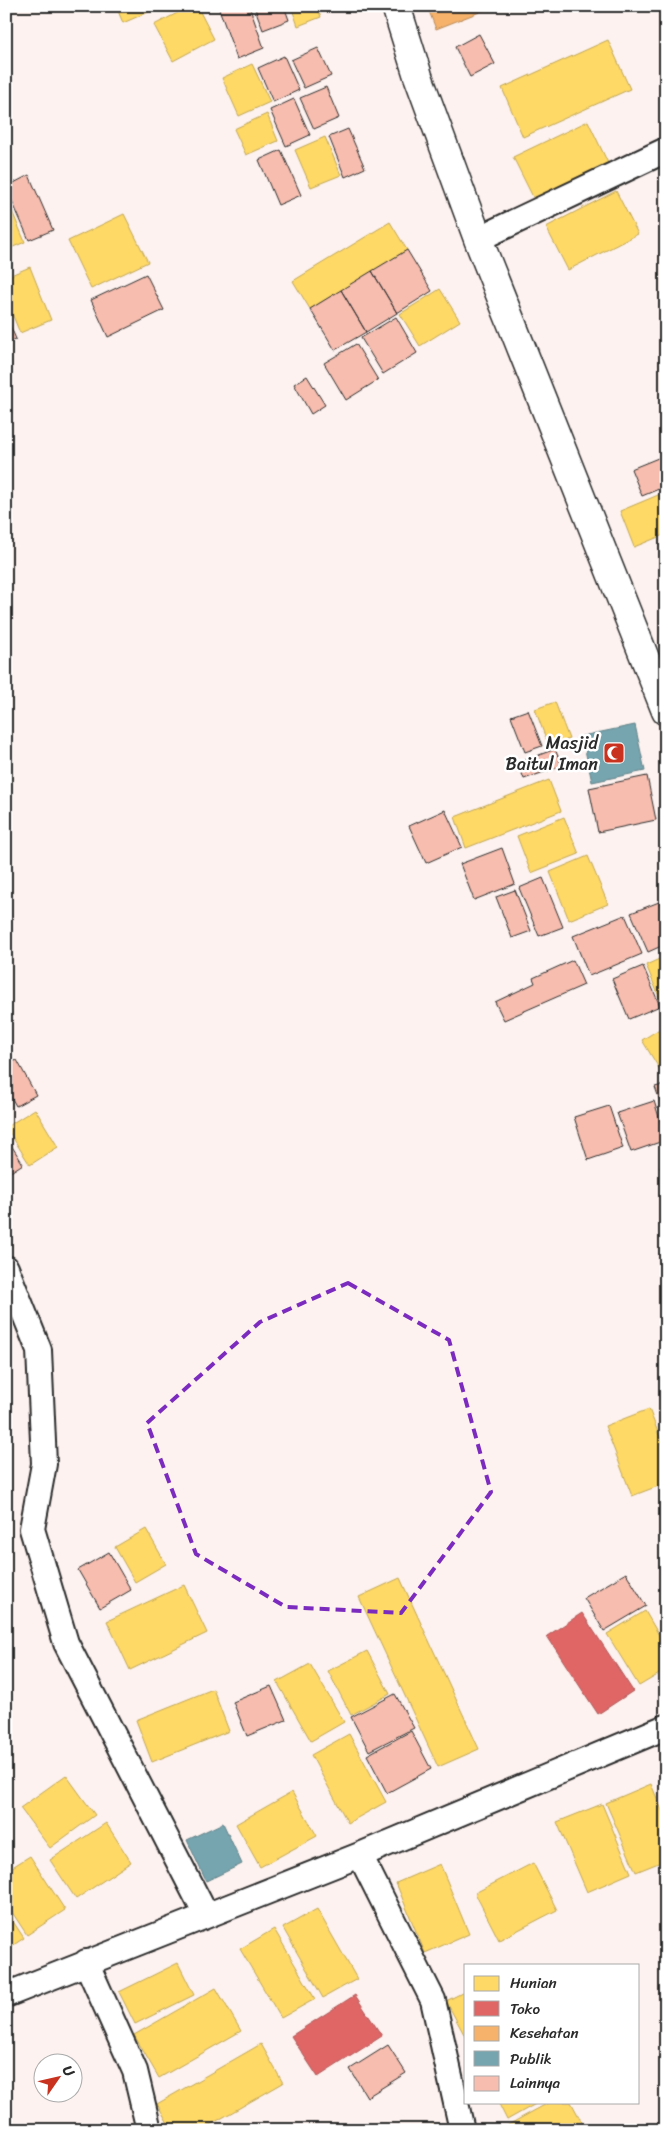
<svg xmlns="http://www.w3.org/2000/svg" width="672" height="2136" font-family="Sriracha,sans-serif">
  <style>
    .homes { fill: #ffd966; stroke: #bfa554 }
    .shops { fill: #e06666; stroke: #aa5454 }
    .health { fill: #f6b26b; stroke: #b98a58 }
    .public { fill: #76a5af; stroke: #608087 }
    .building { fill: #f7bdaf; stroke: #2b2b2b }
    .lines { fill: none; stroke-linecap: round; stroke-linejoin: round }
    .street-casing { stroke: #2b2b2b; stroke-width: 28 }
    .secondary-casing { stroke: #2b2b2b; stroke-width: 31 }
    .street { stroke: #fff; stroke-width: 24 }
    .secondary { stroke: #fff; stroke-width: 28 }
    .marked { fill: none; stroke: #7b2cbf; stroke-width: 4; stroke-dasharray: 10 6; stroke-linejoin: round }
    .labels { text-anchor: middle; stroke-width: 5; stroke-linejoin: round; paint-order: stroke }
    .poi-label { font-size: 18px; fill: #2b2b2b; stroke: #fff; text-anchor: end }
  </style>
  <rect width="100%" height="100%" fill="#fdf2ef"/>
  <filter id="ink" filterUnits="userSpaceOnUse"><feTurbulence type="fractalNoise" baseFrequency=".02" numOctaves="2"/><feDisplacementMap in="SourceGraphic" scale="10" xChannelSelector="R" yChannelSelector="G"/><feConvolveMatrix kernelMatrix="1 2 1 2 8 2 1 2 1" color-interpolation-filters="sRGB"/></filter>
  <g filter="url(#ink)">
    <path class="homes" d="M116 6H162L123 23Z
      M191 6H197L214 39 173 61 154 25Z
      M291 6H317L321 17 298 26Z
      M608 40 630 89 523 137 502 88Z
      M252 64 270 102 239 116 222 78Z
      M267 114 278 141 246 155 234 129Z
      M588 121 608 163 534 199 513 157Z
      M325 137 341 175 311 187 295 150Z
      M616 191 638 234 568 270 546 227Z
      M6 197 25 242 6 250Z
      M124 214 148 262 91 289 68 241Z
      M390 222 407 250 310 309 293 281Z
      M30 267 51 320 20 333 6 299V277Z
      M440 289 460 321 420 346 400 314Z
      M663 493 666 499V534L634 547 620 511Z
      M555 702 569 739 549 747 535 709Z
      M549 780 561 811 466 848 455 817Z
      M564 817 579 854 531 873 517 836Z
      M588 856 608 904 569 920 550 872Z
      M666 956V1005L663 1006 646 965Z
      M666 1025V1077L665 1078 642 1040Z
      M35 1109 58 1147 30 1165 6 1127Z
      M649 1409 666 1453V1483L632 1496 605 1426Z
      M146 1529 166 1564 135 1582 115 1547Z
      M400 1578 479 1749 438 1767 359 1597Z
      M184 1585 207 1633 130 1670 107 1621Z
      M645 1611 666 1647V1670L639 1686 607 1634Z
      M367 1651 390 1694 351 1715 328 1671Z
      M310 1664 344 1722 311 1741 277 1682Z
      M213 1689 229 1731 152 1762 136 1720Z
      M349 1734 386 1802 348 1823 311 1755Z
      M66 1775 95 1815 50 1848 20 1808Z
      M651 1784 666 1820V1860L636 1872 606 1803Z
      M292 1792 317 1836 260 1867 236 1824Z
      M602 1804 631 1873 587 1892 557 1822Z
      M106 1823 131 1862 76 1899 50 1860Z
      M30 1856 65 1910 27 1935 6 1903V1871Z
      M533 1863 557 1910 499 1940 475 1893Z
      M440 1864 469 1934 425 1953 396 1883Z
      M317 1909 357 1979 323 1998 283 1928Z
      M6 1911 24 1938 6 1950Z
      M274 1929 315 1999 281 2018 240 1949Z
      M178 1963 194 1995 135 2024 119 1992Z
      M216 1988 241 2031 159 2078 134 2035Z
      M466 1991V2036H465L446 2001Z
      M261 2044 283 2083 201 2130H172L157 2104Z
      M498 2102H539L507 2120Z
      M550 2102H571L585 2128 499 2130Z
      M435 2124 437 2130H422Z"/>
    <path class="shops" d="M582 1613 633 1691 598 1714 547 1636Z
      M355 1995 382 2036 318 2077 291 2036Z"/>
    <path class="health" d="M427 6H495L436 29Z"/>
    <path class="public" d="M635 725 645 771 592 782 582 736Z
      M223 1823 242 1864 206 1881 187 1840Z"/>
    <path class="building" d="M218 6H249L264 48 237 59Z
      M254 6H284L289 20 263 30Z
      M479 34 495 64 470 77 455 47Z
      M318 48 331 76 304 88 291 60Z
      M284 56 299 90 273 102 258 68Z
      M326 87 339 118 314 129 300 98Z
      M294 99 310 135 286 146 270 110Z
      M348 129 365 168 345 177 329 137Z
      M281 150 301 195 278 205 259 160Z
      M29 175 53 230 29 240 6 187Z
      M407 250 432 291 397 313 372 271Z
      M372 271 397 313 366 332 341 290Z
      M146 274 164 310 108 337 91 300Z
      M341 290 366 332 335 350 310 309Z
      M6 316 16 339 6 343Z
      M396 317 417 353 383 374 361 338Z
      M356 344 378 380 346 400 324 363Z
      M307 376 325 405 311 414 294 384Z
      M663 456 666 464V486L642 496 631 469Z
      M528 710 542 746 525 752 511 716Z
      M555 749 562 766 524 779 518 763Z
      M647 776 656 820 598 832 589 788Z
      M445 810 462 847 426 863 409 826Z
      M502 848 515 884 474 900 460 864Z
      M543 878 563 927 539 936 519 888Z
      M515 890 531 931 512 938 496 897Z
      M659 902 666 918V944L648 952 631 913Z
      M625 915 642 954 589 976 573 936Z
      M573 960 584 985 504 1020 495 1002 535 983 533 978Z
      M643 966 660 1006 629 1019 612 979Z
      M17 1060 36 1095 16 1106 6 1088V1065Z
      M666 1084V1118L655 1087Z
      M654 1101 666 1140 631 1152 617 1113Z
      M609 1106 623 1148 588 1160 574 1117Z
      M6 1137 23 1164 6 1175Z
      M666 1166V1186L660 1167Z
      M109 1552 131 1590 100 1608 78 1570Z
      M626 1573 646 1606 604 1631 584 1598Z
      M271 1686 286 1720 247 1736 233 1702Z
      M395 1694 414 1728 369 1751 351 1717Z
      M411 1731 431 1769 387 1793 367 1755Z
      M388 2045 406 2073 367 2097 350 2069Z"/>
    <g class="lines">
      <g class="street-casing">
        <path id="street" d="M478 239 666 150
          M6 1268 39 1350 44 1464 32 1529 66 1643 206 1915
          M360 1855 433 2000 462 2130
          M86 1962 135 2071 149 2130
          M6 1995 360 1855 666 1727"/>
      </g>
      <g class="secondary-casing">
        <path id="secondary" d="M396 6 418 76 478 239 666 711"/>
      </g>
      <use href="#street" class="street"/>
      <use href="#secondary" class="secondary"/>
    </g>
  </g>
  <path class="marked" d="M348 1283 449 1340 491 1492 401 1613 286 1607 196 1554 147 1423 260 1322Z"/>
  <defs>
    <g id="mosque-square" transform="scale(1.125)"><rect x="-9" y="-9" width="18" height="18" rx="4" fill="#c8321e" stroke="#fff"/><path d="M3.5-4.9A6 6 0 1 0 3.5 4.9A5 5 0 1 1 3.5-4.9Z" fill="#fff"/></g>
  </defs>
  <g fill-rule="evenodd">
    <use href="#mosque-square" x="614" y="753"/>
  </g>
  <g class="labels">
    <g class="poi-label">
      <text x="598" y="749">Masjid<tspan x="598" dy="21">Baitul Iman</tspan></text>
    </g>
  </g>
  <rect width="672" height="2136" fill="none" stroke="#fff" stroke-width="25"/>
  <rect x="12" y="12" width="647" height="2111" fill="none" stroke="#2b2b2b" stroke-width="2" filter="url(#ink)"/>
  <rect x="464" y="1964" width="175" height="140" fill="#ffffff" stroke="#aaaaaa"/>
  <rect x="474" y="1976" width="25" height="15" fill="#ffd966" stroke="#aaaaaa"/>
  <text x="510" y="1988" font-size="15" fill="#2b2b2b">Hunian</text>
  <rect x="474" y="2001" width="25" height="15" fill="#e06666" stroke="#aaaaaa"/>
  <text x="510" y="2014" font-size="15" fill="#2b2b2b">Toko</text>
  <rect x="474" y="2026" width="25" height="15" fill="#f6b26b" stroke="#aaaaaa"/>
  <text x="510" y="2038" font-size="15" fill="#2b2b2b">Kesehatan</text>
  <rect x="474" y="2051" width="25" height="15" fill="#76a5af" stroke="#aaaaaa"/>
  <text x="510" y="2064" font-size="15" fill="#2b2b2b">Publik</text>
  <rect x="474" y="2076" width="25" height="15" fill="#f7bdaf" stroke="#aaaaaa"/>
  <text x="510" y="2088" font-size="15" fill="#2b2b2b">Lainnya</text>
  <g transform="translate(58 2078) rotate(56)"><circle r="24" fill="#ffffff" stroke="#aaaaaa"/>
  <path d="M0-4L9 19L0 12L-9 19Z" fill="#c8321e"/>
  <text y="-8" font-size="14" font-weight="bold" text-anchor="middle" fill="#2b2b2b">U</text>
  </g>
</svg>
